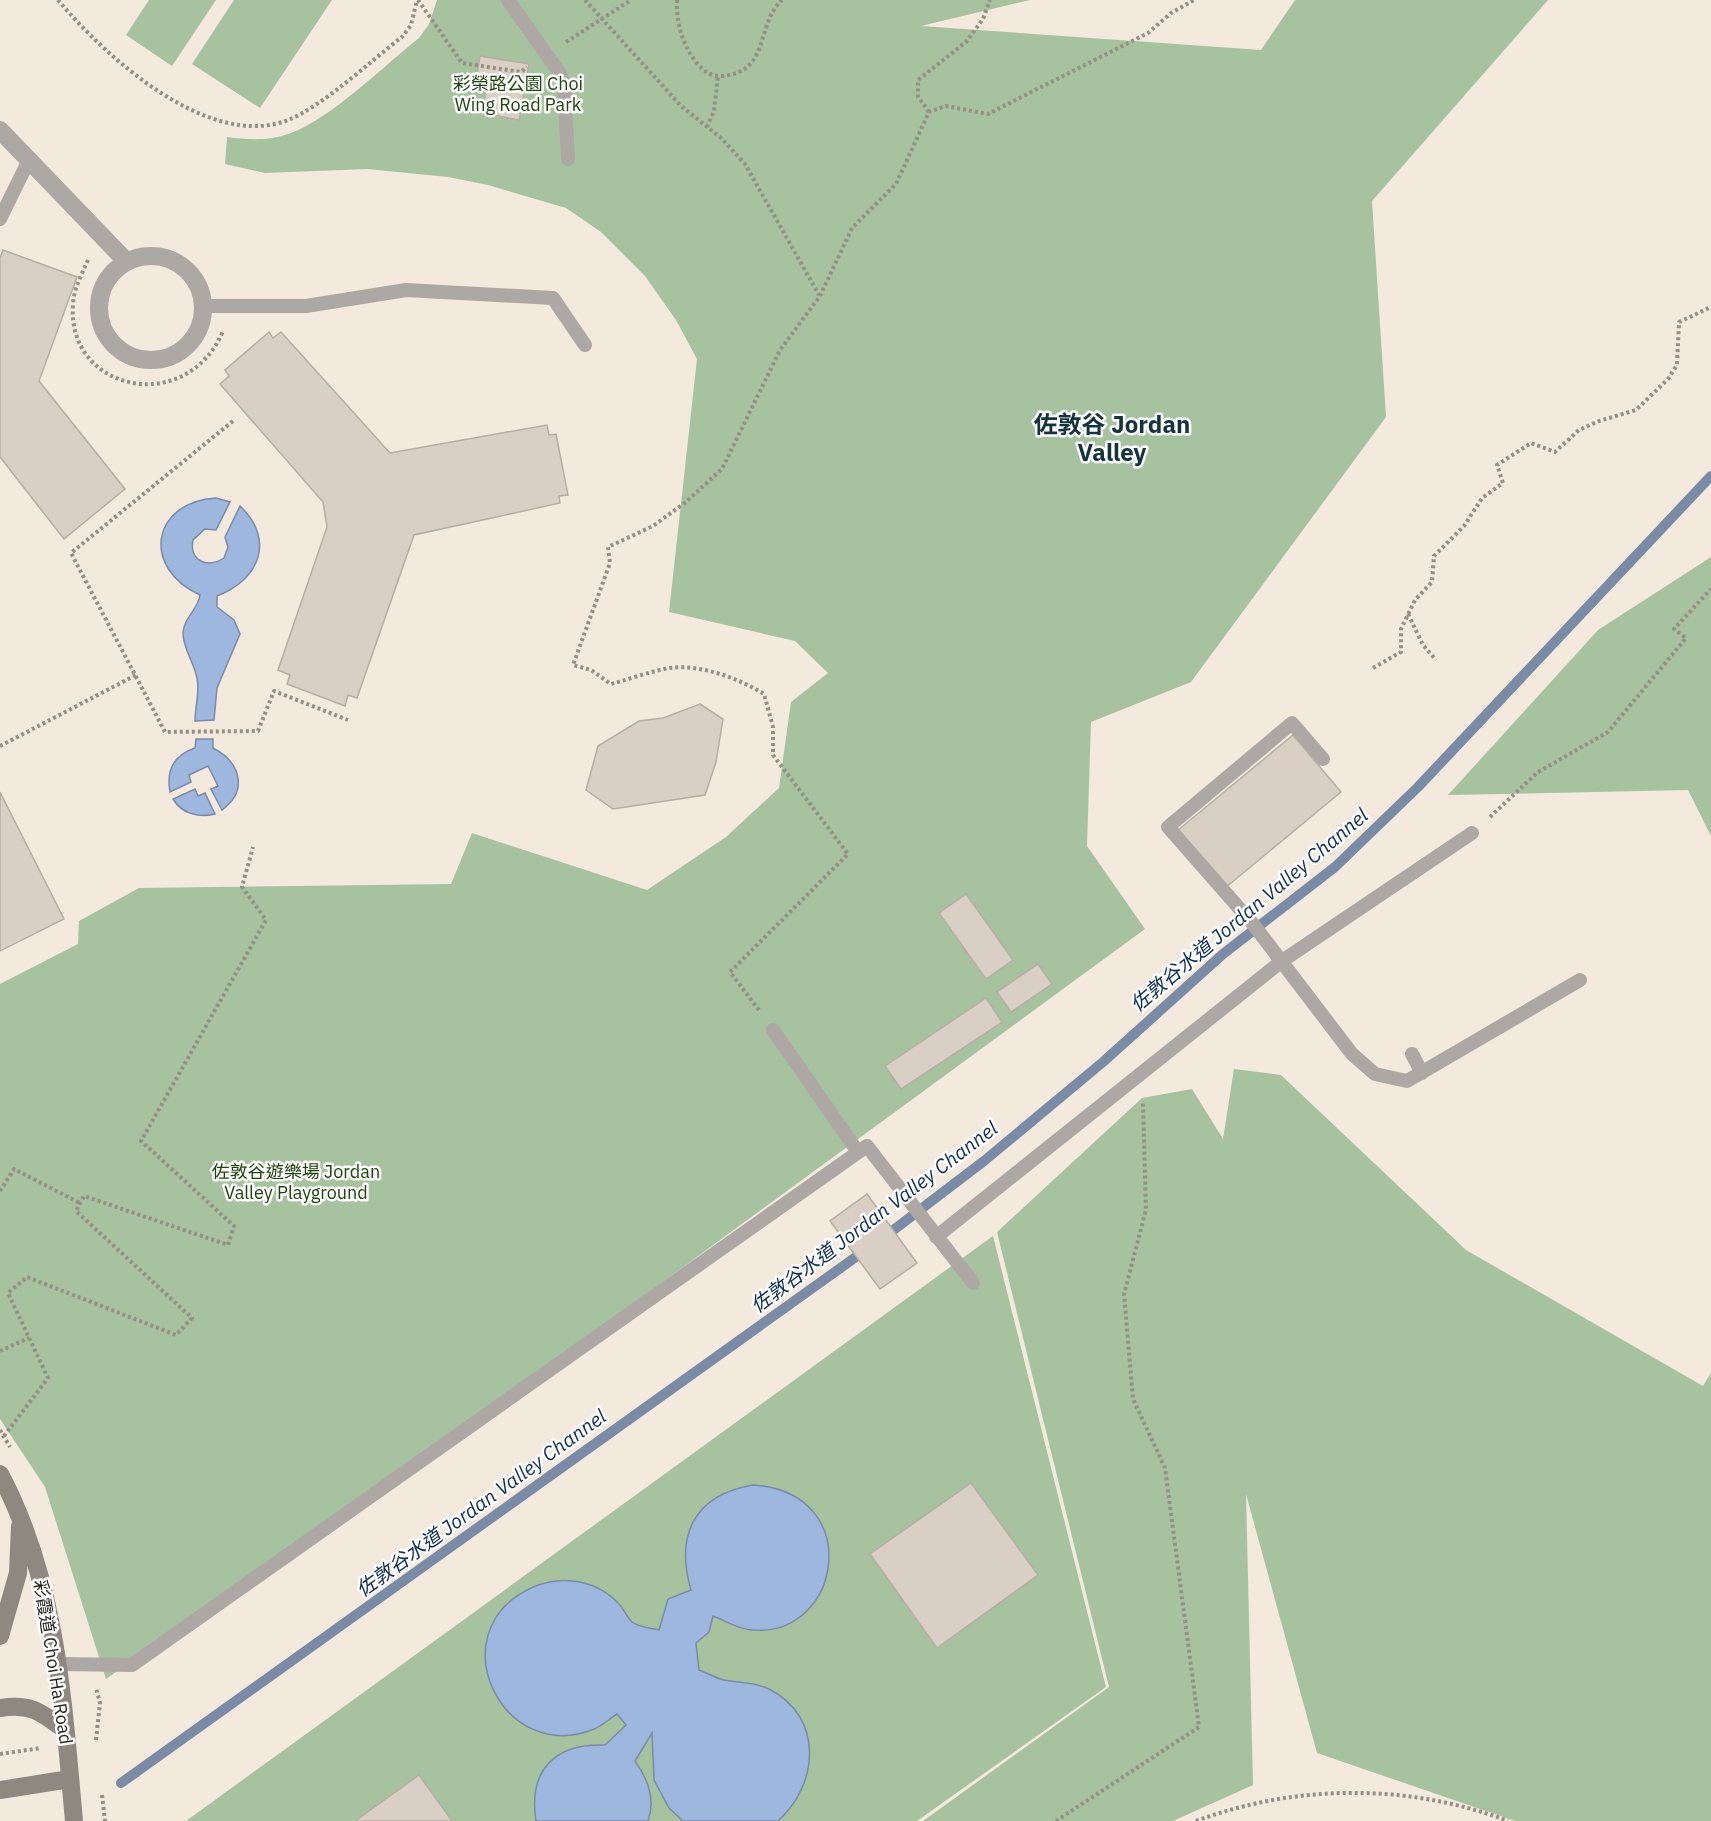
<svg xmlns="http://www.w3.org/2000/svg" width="1711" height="1821" font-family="'IBM Plex Sans','Noto Sans TC',sans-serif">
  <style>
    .green { fill: #a7c29f }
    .water { fill: #9db7df; stroke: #7a8ba6; stroke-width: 1.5 }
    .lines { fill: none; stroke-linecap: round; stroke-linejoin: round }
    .stream { stroke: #7a8ba6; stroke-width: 10 }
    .building { fill: #d9cfc4; stroke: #b6aea2; stroke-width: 1.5 }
    .path { stroke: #968f86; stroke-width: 4; stroke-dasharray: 3 3; stroke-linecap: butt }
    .lane { stroke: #ada8a3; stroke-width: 14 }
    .street { stroke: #ada8a3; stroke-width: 18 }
    .secondary { stroke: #8f8881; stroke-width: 18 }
    .labels { text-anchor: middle; stroke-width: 5; stroke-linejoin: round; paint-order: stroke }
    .park-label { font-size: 18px; fill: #1d450e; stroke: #fff }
    .street-label { font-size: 18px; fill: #282420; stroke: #fff }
    .water-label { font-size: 20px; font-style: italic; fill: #0d2d5d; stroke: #fff }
    .district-label { font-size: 24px; font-weight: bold; fill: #14333c; stroke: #fff }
  </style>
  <rect width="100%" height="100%" fill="#f3e9dd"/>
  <path class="green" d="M149 0H216L172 66 126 35Z
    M234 0H332L260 108 192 64Z
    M437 0H1030L921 26 1261 50 1295 0H1548L1372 201 1386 417 1191 682 1091 722 1087 846 1145 929 496 1404 106 1679 45 1487 0 1419V984L78 944 79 921 139 888 451 884 472 833 647 890 726 837 779 788 791 702 828 673 795 641 669 612 697 359 676 320 645 276 601 232 566 208 488 185 448 177 367 169 265 173 225 164 227 137C249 140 270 141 291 133 330 119 385 65 419 38L429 24Z
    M1711 557V836L1688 790 1448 795 1598 630Z
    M1234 1069 1281 1075 1466 1250 1703 1386 1711 1373V1821H1515L1317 1753 1246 1494 1253 1785 1173 1821H923L1109 1687 997 1232 1142 1098 1192 1089 1223 1139Z
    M993 1236 1106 1687 917 1821H186Z"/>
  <path class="water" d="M216 498 230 502 216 530 205 529 193 540C189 561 208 569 224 558L228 547 225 537 240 506C276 540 259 580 217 596V607L234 620 240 634 217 688 214 720 195 721C195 707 200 691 197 678 194 662 183 649 183 633 184 617 198 610 200 595 141 568 151 502 216 498Z
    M196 739H213V748C240 762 249 790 222 810L211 789 218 786 208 766 189 775 191 782 170 792C166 770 174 755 195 748Z
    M195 789 198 796 205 793 215 814C199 818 182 814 173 799Z
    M753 1485C866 1492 842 1638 752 1630 737 1629 726 1621 713 1616L709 1632 696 1643 699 1670C707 1673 716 1678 724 1680 740 1683 754 1682 769 1689 824 1717 819 1784 778 1821H683L669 1808 654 1780 652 1733 635 1761C648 1779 656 1799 648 1821H536C528 1770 555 1743 605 1745L626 1725 617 1714C609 1719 602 1726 594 1729 504 1766 439 1636 527 1590 542 1582 562 1578 580 1582 594 1585 609 1593 619 1604 624 1609 627 1618 632 1622 638 1627 651 1628 659 1630L668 1599 691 1590C675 1535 694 1495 753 1485Z"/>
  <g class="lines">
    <path class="stream" d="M883 1238 984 1161 1103 1062 1223 954 1335 867 1418 787 1711 476
      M121 1783 867 1249"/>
  </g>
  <path class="building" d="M480 56 529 64 519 120 482 113 486 90 475 87Z
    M3 250 77 277 39 381 125 489 64 539 0 457V258Z
    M269 332 273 338 281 332 390 453 547 425 549 435 556 434 568 495 559 496 560 503 414 535 357 698 348 695 345 706 287 684 290 675 278 670 327 527 323 502 220 384 229 376 225 370Z
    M700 704 723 719 716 762 705 795 613 809 586 790 598 746 639 721 663 718Z
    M1293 735 1341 792 1225 888 1177 831Z
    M0 792 64 919 0 951Z
    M966 894 1013 960 986 979 939 913Z
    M1038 964 1052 984 1011 1012 997 992Z
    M986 998 1002 1022 901 1089 885 1066Z
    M867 1194 917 1263 880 1289 830 1221Z
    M971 1483 1038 1575 937 1648 870 1554Z
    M419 1775 452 1821H355Z"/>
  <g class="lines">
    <path class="path" d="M58 0C105 56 208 151 288 120 323 106 372 60 403 36L411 25 417 0
      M418 0 462 63 521 72 527 67
      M585 0 681 106 721 138 745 164 819 295
      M677 0C676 22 682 44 696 62 703 71 711 77 723 76 771 71 755 25 782 0
      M566 42 631 0
      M929 112 918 97V80L966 42 983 19 990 0
      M707 127 714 111 718 76
      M88 260C82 274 74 288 73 304 66 392 187 417 223 331
      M233 421 71 553 165 732 258 731 274 691 348 720
      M1408 614 1423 645 1436 660
      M1373 668 1401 652V629L1415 600 1432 582 1434 556 1464 526 1482 498 1503 483 1497 465 1531 443 1555 452 1579 430 1599 421 1636 410 1668 379 1677 365 1679 322 1711 307
      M0 746 136 675
      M1490 817 1538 772 1608 732 1686 638 1674 629 1711 589
      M759 1010 730 972 848 854 773 755V727L764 694C738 678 700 664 670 668 651 671 630 679 611 684L591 670 573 665 610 563 608 547 653 526 686 502 722 469 780 350 820 296 852 228 896 184 929 112 946 106 988 114 1148 33 1171 13 1194 0
      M0 1191 14 1169 80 1203
      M0 1351 29 1338
      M0 1430 10 1447
      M4 1436 48 1378 8 1293 27 1277 176 1335 192 1318 76 1211 84 1196 228 1245 234 1226 141 1141 266 920 242 887 253 847
      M96 1740 100 1703 96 1688
      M0 1754 41 1748
      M102 1795 105 1821
      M1056 1821 1199 1727 1165 1468 1133 1399 1124 1294 1146 1210 1143 1103
      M1196 1821C1296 1784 1408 1783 1508 1821"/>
    <path class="lane" d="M508 0 559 72 564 83 568 159
      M0 219 28 162
      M204 306H306L406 290 553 298 585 345
      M1323 759 1292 723 1168 827 1253 924 1352 1054 1375 1074 1407 1081 1580 980
      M773 1030 858 1152
      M1412 1054 1422 1073
      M936 1237 1282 961 1472 833
      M58 1664 132 1665 867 1146 973 1283"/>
    <path class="street" d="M0 130 127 262
      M99 308a52 52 0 1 1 104 0a52 52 0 1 1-104 0Z"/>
    <path class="secondary" d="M0 1474C57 1581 63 1702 74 1821
      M0 1636 18 1573 20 1526
      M0 1708C31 1703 41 1712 65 1730
      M0 1790 70 1779"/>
  </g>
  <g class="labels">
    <g class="park-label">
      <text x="518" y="90">彩榮路公園 Choi<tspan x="518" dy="21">Wing Road Park</tspan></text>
      <text x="296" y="1178">佐敦谷遊樂場 Jordan<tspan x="296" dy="21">Valley Playground</tspan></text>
    </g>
    <g class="street-label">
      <text transform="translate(53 1662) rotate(81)" y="6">彩霞道 Choi Ha Road</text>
    </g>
    <g class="water-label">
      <text transform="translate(1249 910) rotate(-40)" y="7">佐敦谷水道 Jordan Valley Channel</text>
      <text transform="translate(874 1217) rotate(-37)" y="7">佐敦谷水道 Jordan Valley Channel</text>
      <text transform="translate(481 1503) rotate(-36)" y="7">佐敦谷水道 Jordan Valley Channel</text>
    </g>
    <g class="district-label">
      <text x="1112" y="433">佐敦谷 Jordan<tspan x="1112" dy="28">Valley</tspan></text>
    </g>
  </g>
</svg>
